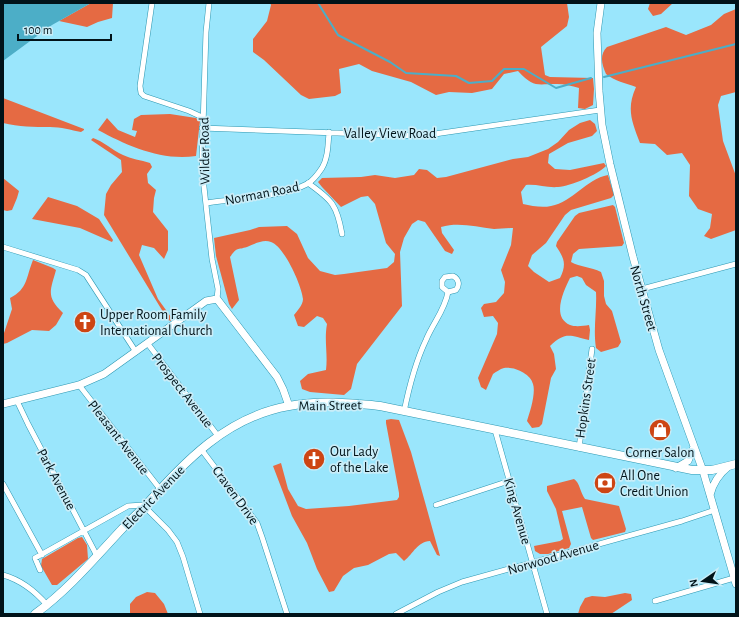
<svg xmlns="http://www.w3.org/2000/svg" width="739" height="617" font-family="'Alegreya Sans',sans-serif">
  <style>
    .forest { fill: #e56a43 }
    .water { fill: #4caec7 }
    .lines { fill: none; stroke-linecap: round; stroke-linejoin: round }
    .stream { stroke: #4caec7; stroke-width: 2 }
    .street-casing { stroke: #2c97b1; stroke-width: 6 }
    .secondary-casing { stroke: #2c97b1; stroke-width: 8 }
    .primary-casing { stroke: #2c97b1; stroke-width: 9 }
    .street { stroke: #fff; stroke-width: 5 }
    .secondary { stroke: #fff; stroke-width: 7 }
    .primary { stroke: #fff; stroke-width: 8 }
    .labels { text-anchor: middle; stroke-width: 3.5; stroke-linejoin: round; paint-order: stroke }
    .street-label { font-size: 14px; fill: #011319; stroke: #c9edf8 }
    .poi-label { font-size: 14px; fill: #011319; stroke: #c9edf8; text-anchor: start }
  </style>
  <rect width="100%" height="100%" fill="#9ae6fc"/>
  <path class="forest" d="M91 3H113L112 18 98 22 87 27 59 21Z
    M270 3H567L569 17 567 26 541 47 545 75 550 77 593 78 594 89 593 105 585 109 578 108 579 88C572 86 564 84 557 84 536 84 534 88 518 71L504 74 492 89 472 93 449 92 436 95 411 82 372 71 359 64 339 69 341 93 335 96 309 99 301 95 264 60 253 52V39L267 21 271 5Z
    M650 3H673L661 14 653 16 648 9Z
    M736 9V92L721 96 718 105 723 141 736 176V230L711 239 704 236 710 228 712 214 698 209 689 196 690 165 682 153 667 155 655 144 640 143C632 122 626 109 636 87 625 83 615 81 606 74 602 65 599 55 607 47L666 27 686 35 711 25 724 14Z
    M3 98 84 129V130L81 132C71 130 61 127 50 127 34 127 19 127 3 123Z
    M170 114 196 118 200 121 196 156C161 161 128 146 98 130L107 118 118 130 135 137 137 131 132 130 134 119 141 115Z
    M590 120 595 124 597 131 592 136 568 143 549 154 548 163 555 169 570 170 604 163 606 166C597 175 571 186 558 187 547 188 537 184 526 185L521 192 523 204C532 206 542 208 551 206 573 202 586 179 608 175L614 195 611 198 571 210 565 215 546 243 532 255 528 266 534 272 549 282 560 278C567 264 564 258 556 246L557 242 575 216 579 213 613 205 615 207 624 243 622 246 579 249 573 254 571 262C580 267 591 267 601 272L604 281V296L606 304 612 311 621 342 618 347 601 352 596 348C593 329 597 311 596 292L586 285 582 278 577 276 570 278C564 290 551 317 570 325 575 327 583 326 589 325L590 330 589 340C570 336 566 331 550 346L554 354 556 369 551 378 542 424 539 427 532 428 527 421C530 412 536 393 533 384 531 374 514 366 504 368 500 369 496 372 493 374L486 390 481 387 478 378 497 334 498 323 493 316 484 317 481 308 484 304 496 302 504 293 505 282 501 270 511 245 513 228C507 228 500 229 494 229 476 227 459 222 441 227L442 233 454 250 452 254 445 251 425 222 418 220 412 224 404 238 400 252 402 306 357 364 351 389 344 395 310 392 302 389 300 381 308 374 326 370C328 354 324 340 327 324L323 318 317 316 304 327 298 326 294 315C297 311 303 305 303 299 302 286 284 246 271 242 263 239 255 244 247 247 237 250 237 247 230 257L239 300 232 309 229 304 216 256 214 238 250 230 259 227 287 226 297 234 308 258 320 271 335 275 344 274 387 268 394 262 395 254 386 243 375 204 368 196 361 197 341 207 322 187 318 182 322 178 361 177 375 175 395 178 414 175 419 169 427 170 437 178 446 177 513 159 528 157 548 149 558 142 569 130 580 123Z
    M93 138C103 141 112 150 123 155 131 159 141 160 150 163L152 167 147 174 148 183 156 190 154 198 153 212 168 231V250L164 259 154 248 142 245 139 255 158 299 171 317V321L168 320 104 215 106 194 111 185 122 172 121 160 91 140Z
    M3 178 19 191 17 198 12 210 7 211 3 210Z
    M48 197 77 206 99 219 113 240 112 242 80 228 32 219Z
    M33 260 53 268 56 270C50 292 46 296 63 313L56 325 49 331 32 330 7 343 3 344V336L12 309 10 298C28 289 26 277 33 260Z
    M391 419 399 420 411 452 440 556 437 555 430 541C417 542 414 553 404 561L396 553 389 554 368 565 354 568 343 576 334 591 329 592 317 569 307 543 292 516 273 466 281 463 288 489 298 506 306 509 349 506 397 500 399 497V493L386 423V420Z
    M574 479C580 483 580 492 585 499L619 506 626 529 625 532 593 540 591 538 582 507 562 511 571 544 569 548 548 554H540L535 551 534 546 560 541 563 539 556 509 547 491V486Z
    M82 537 87 545 88 559 57 585H52L41 566 42 559 78 538Z
    M147 592 155 593 164 604 168 614H130V604L136 597Z
    M625 593 631 594 632 600 611 614H578L580 607 585 598 592 596 605 597Z"/>
  <path class="water" d="M3 3H91L52 25 3 61Z"/>
  <g class="lines">
    <path class="stream" d="M318 3 338 35 390 62 406 73 456 76 469 83 492 81 504 69H524L556 88 591 78
      M604 77 736 44"/>
    <g class="street-casing">
      <path id="street" d="M152 3 140 86 141 93 144 96 189 111 202 117
        M209 3 206 32 202 158 203 178 212 259 218 289 217 299
        M202 128 421 136 600 110
        M308 183C332 200 337 205 342 234
        M206 203C234 199 283 197 307 184 313 181 318 174 322 168 328 158 328 145 329 132
        M3 247 78 270 86 275 136 352
        M642 289 736 264
        M148 344 218 436
        M79 385 160 489
        M17 401 28 424 97 556
        M404 412C409 387 415 363 426 340 433 323 445 310 448 292L442 287V281L445 277 453 276C459 279 460 285 456 290L448 292
        M495 430 547 614
        M579 448 592 349
        M201 449 257 523 262 537 287 614
        M3 484 42 555
        M436 505 509 481
        M40 570 35 558 128 506 143 505 168 530 177 542 183 557 200 614
        M3 575C21 580 35 591 47 605
        M655 601 734 578
        M396 614 438 592 462 582 682 521 715 510"/>
    </g>
    <g class="secondary-casing">
      <path id="secondary" d="M601 3 597 33 599 91 602 125 610 164 633 257 659 350 703 471 736 584
        M3 404 79 385 104 374 206 301 217 299 277 377 283 389 289 406
        M676 468 688 461 694 447
        M710 495C713 482 719 474 729 466"/>
    </g>
    <g class="primary-casing">
      <path id="primary" d="M35 614C68 590 94 559 121 530 129 521 137 514 145 506 186 461 226 417 289 406 319 400 349 403 380 406L692 470H712L736 464"/>
    </g>
    <use href="#street" class="street"/>
    <use href="#secondary" class="secondary"/>
    <use href="#primary" class="primary"/>
  </g>
  <defs>
    <g id="church-disc" transform="scale(1.15)"><circle r="9.5" fill="#cd4513" stroke="#c9edf8"/><path d="M-1.2-6h2.4v3.5h3.3v2.4h-3.3V6h-2.4V-.1h-3.3v-2.4h3.3Z" fill="#fff"/></g>
    <g id="shop-disc" transform="scale(1.15)"><circle r="9.5" fill="#cd4513" stroke="#c9edf8"/><path d="M-5-2.5h2.3a2.7 3.5 0 0 1 5.4 0H5L5.5 6h-11ZM-1.5-2.5h3a1.5 2.3 0 0 0-3 0Z" fill="#fff"/></g>
    <g id="bank-disc" transform="scale(1.15)"><circle r="9.5" fill="#cd4513" stroke="#c9edf8"/><path d="M-6-4H6V4H-6ZM0-2.3a2.3 2.3 0 1 0 0 4.6a2.3 2.3 0 1 0 0-4.6Z" fill="#fff"/></g>
  </defs>
  <g fill-rule="evenodd">
    <use href="#church-disc" x="85" y="322"/>
    <use href="#shop-disc" x="660" y="430"/>
    <use href="#church-disc" x="314" y="459"/>
    <use href="#bank-disc" x="605" y="483"/>
  </g>
  <g class="labels">
    <g class="street-label">
      <text x="390" y="138">Valley View Road</text>
      <text transform="translate(204 151) rotate(-91)" y="5">Wilder Road</text>
      <text transform="translate(262 193) rotate(-11)" y="5">Norman Road</text>
      <text transform="translate(644 298) rotate(74)" y="5">North Street</text>
      <text transform="translate(183 390) rotate(52)" y="5">Prospect Avenue</text>
      <text transform="translate(585 398) rotate(-82)" y="5">Hopkins Street</text>
      <text transform="translate(330 405) rotate(-1)" y="5">Main Street</text>
      <text transform="translate(119 437) rotate(52)" y="5">Pleasant Avenue</text>
      <text transform="translate(57 479) rotate(62)" y="5">Park Avenue</text>
      <text transform="translate(236 495) rotate(54)" y="5">Craven Drive</text>
      <text transform="translate(153 497) rotate(-46)" y="5">Electric Avenue</text>
      <text transform="translate(518 511) rotate(74)" y="5">King Avenue</text>
      <text transform="translate(553 557) rotate(-16)" y="5">Norwood Avenue</text>
    </g>
    <g class="poi-label">
      <text x="100" y="319">Upper Room Family<tspan x="100" dy="16">International Church</tspan></text>
      <text x="330" y="456">Our Lady<tspan x="330" dy="16">of the Lake</tspan></text>
      <text x="660" y="457" text-anchor="middle">Corner Salon</text>
      <text x="620" y="480">All One<tspan x="620" dy="16">Credit Union</tspan></text>
    </g>
  </g>
  <rect width="739" height="617" fill="none" stroke="#011319" stroke-width="8"/>
  <g transform="translate(703 581) rotate(257)" stroke="#c9edf8" stroke-width="3" paint-order="stroke">
  <path d="M0-3L7 15L0 10L-7 15Z" fill="#011319"/>
  <text y="-6" font-size="11" font-weight="bold" text-anchor="middle" fill="#011319">N</text>
  </g>
  <path d="M18 34v6h93v-6" fill="none" stroke="#011319" stroke-width="2"/>
  <text x="24" y="34" font-size="12" fill="#011319" stroke="#c9edf8" stroke-width="3" paint-order="stroke">100 m</text>
</svg>
